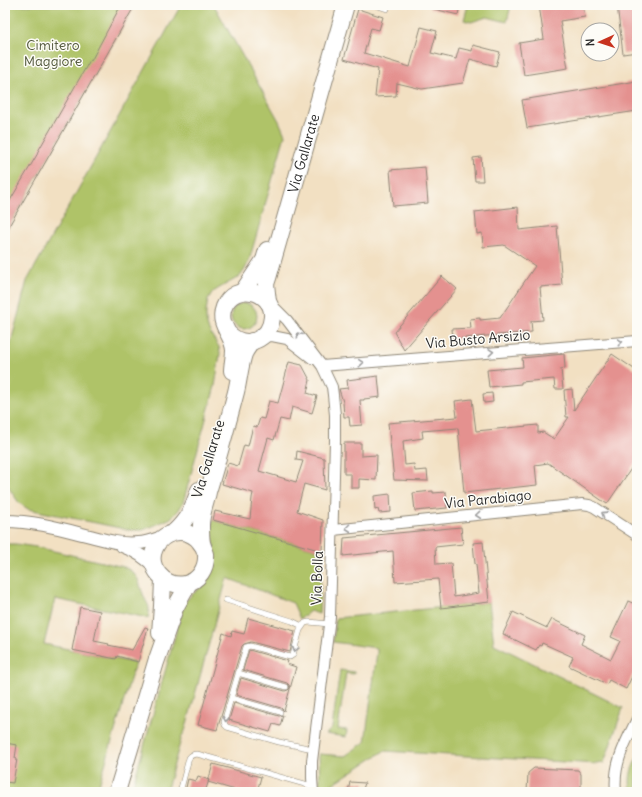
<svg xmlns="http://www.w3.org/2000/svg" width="642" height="797" font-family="Delius,sans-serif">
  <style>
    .green { fill: #afc368; stroke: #6d774a }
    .building { fill: #e4918f }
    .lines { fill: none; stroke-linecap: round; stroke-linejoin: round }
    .service-casing { stroke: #8e8676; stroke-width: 6 }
    .minor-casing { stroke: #8e8676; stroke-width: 12 }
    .tertiary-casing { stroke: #8e8676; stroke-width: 14 }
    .primary-casing { stroke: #8e8676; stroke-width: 18 }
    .service { stroke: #fff; stroke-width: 5 }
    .minor { stroke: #fff; stroke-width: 10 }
    .tertiary { stroke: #fff; stroke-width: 12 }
    .primary { stroke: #fff; stroke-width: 16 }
    .oneway { stroke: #a0a0a0 }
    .labels { text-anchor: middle; stroke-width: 3; stroke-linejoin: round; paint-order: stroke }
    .park-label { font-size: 14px; fill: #53593d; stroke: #fdfcf7 }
    .street-label { font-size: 14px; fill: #2b2b2b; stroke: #fdfcf7 }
  </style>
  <rect width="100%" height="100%" fill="#fdfcf7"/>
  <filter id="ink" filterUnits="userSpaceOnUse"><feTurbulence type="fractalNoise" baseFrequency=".025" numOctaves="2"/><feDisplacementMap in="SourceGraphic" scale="8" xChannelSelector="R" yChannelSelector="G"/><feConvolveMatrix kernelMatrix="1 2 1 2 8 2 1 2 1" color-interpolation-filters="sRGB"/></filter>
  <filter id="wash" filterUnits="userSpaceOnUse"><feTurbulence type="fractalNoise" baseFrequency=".012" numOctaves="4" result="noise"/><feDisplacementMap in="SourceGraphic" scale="16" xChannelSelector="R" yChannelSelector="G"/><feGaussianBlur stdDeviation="0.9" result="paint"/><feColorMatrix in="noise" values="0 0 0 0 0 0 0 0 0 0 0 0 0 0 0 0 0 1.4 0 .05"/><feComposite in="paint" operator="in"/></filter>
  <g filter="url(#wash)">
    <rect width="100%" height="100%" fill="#f2e0c2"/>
    <path class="green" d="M5 5H135L5 233Z
      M181 5H214L279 121 285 135 249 261 244 271 239 277 221 287 213 292 208 300 206 311V321L209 331 219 347 220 354 215 386 183 503 178 511 171 518 153 526 142 530H130L28 509 19 503 5 482V370L10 346 27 281Z
      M468 5H511L507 22 487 17 471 22 464 20Z
      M231 316a13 13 0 1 1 26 0a13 13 0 1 1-26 0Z
      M213 520 322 551 319 614 310 611 300 619 293 603 227 578 185 731 182 736 166 792H131L184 604C190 594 200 590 206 581 213 570 216 557 214 544 213 540 211 536 211 532 210 528 212 523 213 520Z
      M5 544H16L36 547 124 567C139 574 138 581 143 594 144 599 149 604 149 609 149 612 148 615 148 618L55 599 44 644 135 663 97 792H5Z
      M489 602 494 644 623 708 604 763 597 764 384 751 320 792 319 754 345 756 365 742 377 652V648L333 642 336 618 455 606Z
      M340 670 354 672V674L346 673 338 729 347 730 346 737 326 734 332 728Z
      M637 758V792H631C629 776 630 772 637 758Z"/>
    <g id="blocks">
      <path class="building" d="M121 5H135L5 233V209L38 153H37L90 60 91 61Z
        M431 5H460L458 15 430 8Z
        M539 5H583L585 17 560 21 568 68 524 75 519 43 544 39Z
        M617 5H637V52L623 54Z
        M358 9 383 17 379 30 371 28 364 53 410 67 421 27 437 31 431 53 456 59 459 48 472 51 473 45 500 52 496 66 470 59 463 83 422 89 397 83 396 96 375 97 378 69 344 59Z
        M637 81V111L527 128 522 100Z
        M481 157 483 181H475L473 158Z
        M425 167 428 203 393 206 390 170Z
        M518 207 519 230 557 226 562 285 540 287 543 320 531 321 532 332 453 339 452 329 471 328 470 319 480 318V320L500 318 535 266 504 245 483 247 482 233 477 234 475 212Z
        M442 276 457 289 404 350 394 332Z
        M564 354 565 368 561 369 563 389H555L554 379 521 382V384L489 387 487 370 523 367 522 358Z
        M612 354 637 371V460L607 504 548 463 535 465 537 485 464 493 458 428 422 431 423 438 403 441 405 465 414 464 415 471 427 470 428 481 394 480 388 423 457 417 455 401 472 399 476 431 538 425V433L543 432 554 439 569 417H566L564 390 572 389 574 410Z
        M289 362 302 365 310 380 307 393 317 396 312 413 292 407 289 421 280 419 274 440 268 438 259 471 296 482 303 461 296 460 297 451 324 458 325 490 304 484 297 511 323 520 322 551 213 520 215 511 250 519 252 498 253 493 222 484 228 463 238 466 244 445 248 446 253 426 257 427 260 418 264 419 269 401 278 403Z
        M378 376 380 397 364 399V400H360L362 425 350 426 349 417H344L343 402 339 389 348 388 347 380Z
        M492 393 493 402 484 403 483 394Z
        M344 443H361V456L377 455 376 480 359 479V488H351V474H344Z
        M433 491V493L446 492 447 508 415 511 413 493Z
        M390 494 391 512 379 513 378 509 375 510 374 496Z
        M461 527 463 544 435 547 436 564 451 563 454 597 479 593 476 564H475L473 543 483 542 489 602 441 608 438 579 395 582 393 551 343 556 344 538Z
        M628 601 637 605V666L626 689 609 680 607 684 569 666 573 657 542 643 541 646 539 645 536 650 503 634 513 612 547 628 552 619 585 635 581 644 611 659 620 641 611 637Z
        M80 607 100 611 94 641 109 644 108 645 132 650 145 627 148 628 138 662 117 656 116 659 72 650Z
        M248 618 295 631 290 652 251 642 244 644 242 646 217 730 198 725 223 633 231 636 232 631 244 634Z
        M249 650 288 661 287 664 296 667 284 711 281 708 236 695 241 678 285 691 288 690 290 688 289 685 287 683 243 670Z
        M234 703 279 716 283 715 280 726 273 724 270 732 229 720Z
        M5 743 17 745 15 758 17 759 13 783 5 782Z
        M213 764 261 777 257 792H242L208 782Z
        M534 768 578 770 581 774V789L576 792H527L528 773Z
        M198 776 209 780 205 792H185L188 779 196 781Z
        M350 782 365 783 362 792H348Z"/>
    </g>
  </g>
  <g filter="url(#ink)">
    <use href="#blocks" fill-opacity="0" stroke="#8e8676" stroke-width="1"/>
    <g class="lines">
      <g class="service-casing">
        <path id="service" d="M375 5 387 9
          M226 600 292 621 300 625H303
          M238 673 286 687
          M231 698 280 712
          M313 749 279 742 227 727 225 725 224 722 246 647 250 646 290 657 293 655 300 630 305 623 309 622 329 624
          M180 792 189 758C191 755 193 754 197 754L312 786"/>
      </g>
      <g class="minor-casing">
        <path id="minor" d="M270 306 275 308 287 320 322 366 332 387 333 395 335 415V441L330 617 312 761V778L313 792
          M262 337 272 336 287 339 313 359
          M322 366 637 341
          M333 530 582 504 589 505 594 507 637 535
          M616 792C613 764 625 743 637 719"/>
      </g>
      <g class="tertiary-casing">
        <path id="tertiary" d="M5 521C34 521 62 529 90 536 105 540 122 545 138 543 147 543 156 539 165 536
          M122 546C135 551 146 557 155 568"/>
      </g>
      <g class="primary-casing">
        <g id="primary">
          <path d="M243 291 264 260 267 250"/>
          <path id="s1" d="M268 302 266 284 268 278 346 5"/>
          <path d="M228 333C245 350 270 341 272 317 274 290 234 281 224 307 217 325 233 334 234 350 234 357 232 365 232 371"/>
          <path d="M174 532C188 519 193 508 199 490"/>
          <path d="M202 545C200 543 199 540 196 538 183 527 162 532 155 548 146 567 165 588 185 584 199 581 207 568 206 554 205 551 203 547 202 543 201 537 201 531 201 525 201 514 206 503 208 492 218 459 227 426 236 392 239 380 240 366 244 354 246 349 250 345 252 341"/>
          <path d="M160 633 162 606 163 579"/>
          <path d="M117 792 156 662 175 608 189 583"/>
        </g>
      </g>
      <use href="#service" class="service"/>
      <use href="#minor" class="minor"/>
      <use href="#tertiary" class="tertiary"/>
      <use href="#primary" class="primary"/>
    </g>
    <defs><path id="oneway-chevron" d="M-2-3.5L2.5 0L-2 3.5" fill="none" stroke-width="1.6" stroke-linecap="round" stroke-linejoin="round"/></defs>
    <g class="oneway">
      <use href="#oneway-chevron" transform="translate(299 335) rotate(-127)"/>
      <use href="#oneway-chevron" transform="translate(620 342) rotate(-5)"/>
      <use href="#oneway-chevron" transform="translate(491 352) rotate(-5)"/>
      <use href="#oneway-chevron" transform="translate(361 363) rotate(-5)"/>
      <use href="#oneway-chevron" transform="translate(604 514) rotate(-147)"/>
      <use href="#oneway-chevron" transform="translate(478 515) rotate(174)"/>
      <use href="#oneway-chevron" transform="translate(348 528) rotate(173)"/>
      <use href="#oneway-chevron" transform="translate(295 649) rotate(108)"/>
      <use href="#oneway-chevron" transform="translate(226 719) rotate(101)"/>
    </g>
  </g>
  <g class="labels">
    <g class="park-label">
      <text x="53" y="50">Cimitero<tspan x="53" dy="16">Maggiore</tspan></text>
    </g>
    <g class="street-label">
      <text dy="5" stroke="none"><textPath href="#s1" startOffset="154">Via Gallarate</textPath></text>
      <text transform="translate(478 339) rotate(-5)" y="5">Via Busto Arsizio</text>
      <text transform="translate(208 459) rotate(-73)" y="5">Via Gallarate</text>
      <text transform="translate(488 499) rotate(-6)" y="5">Via Parabiago</text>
      <text transform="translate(317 578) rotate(-88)" y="5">Via Bolla</text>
    </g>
  </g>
  <rect width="642" height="797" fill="none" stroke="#fdfcf7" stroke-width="20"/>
  <g transform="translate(600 42) rotate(267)"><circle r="19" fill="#fdfcf7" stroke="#a9a8a5"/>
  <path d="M0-3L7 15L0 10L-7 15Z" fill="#c8321e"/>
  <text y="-6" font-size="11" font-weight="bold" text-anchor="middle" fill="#2b2b2b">N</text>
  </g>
</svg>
